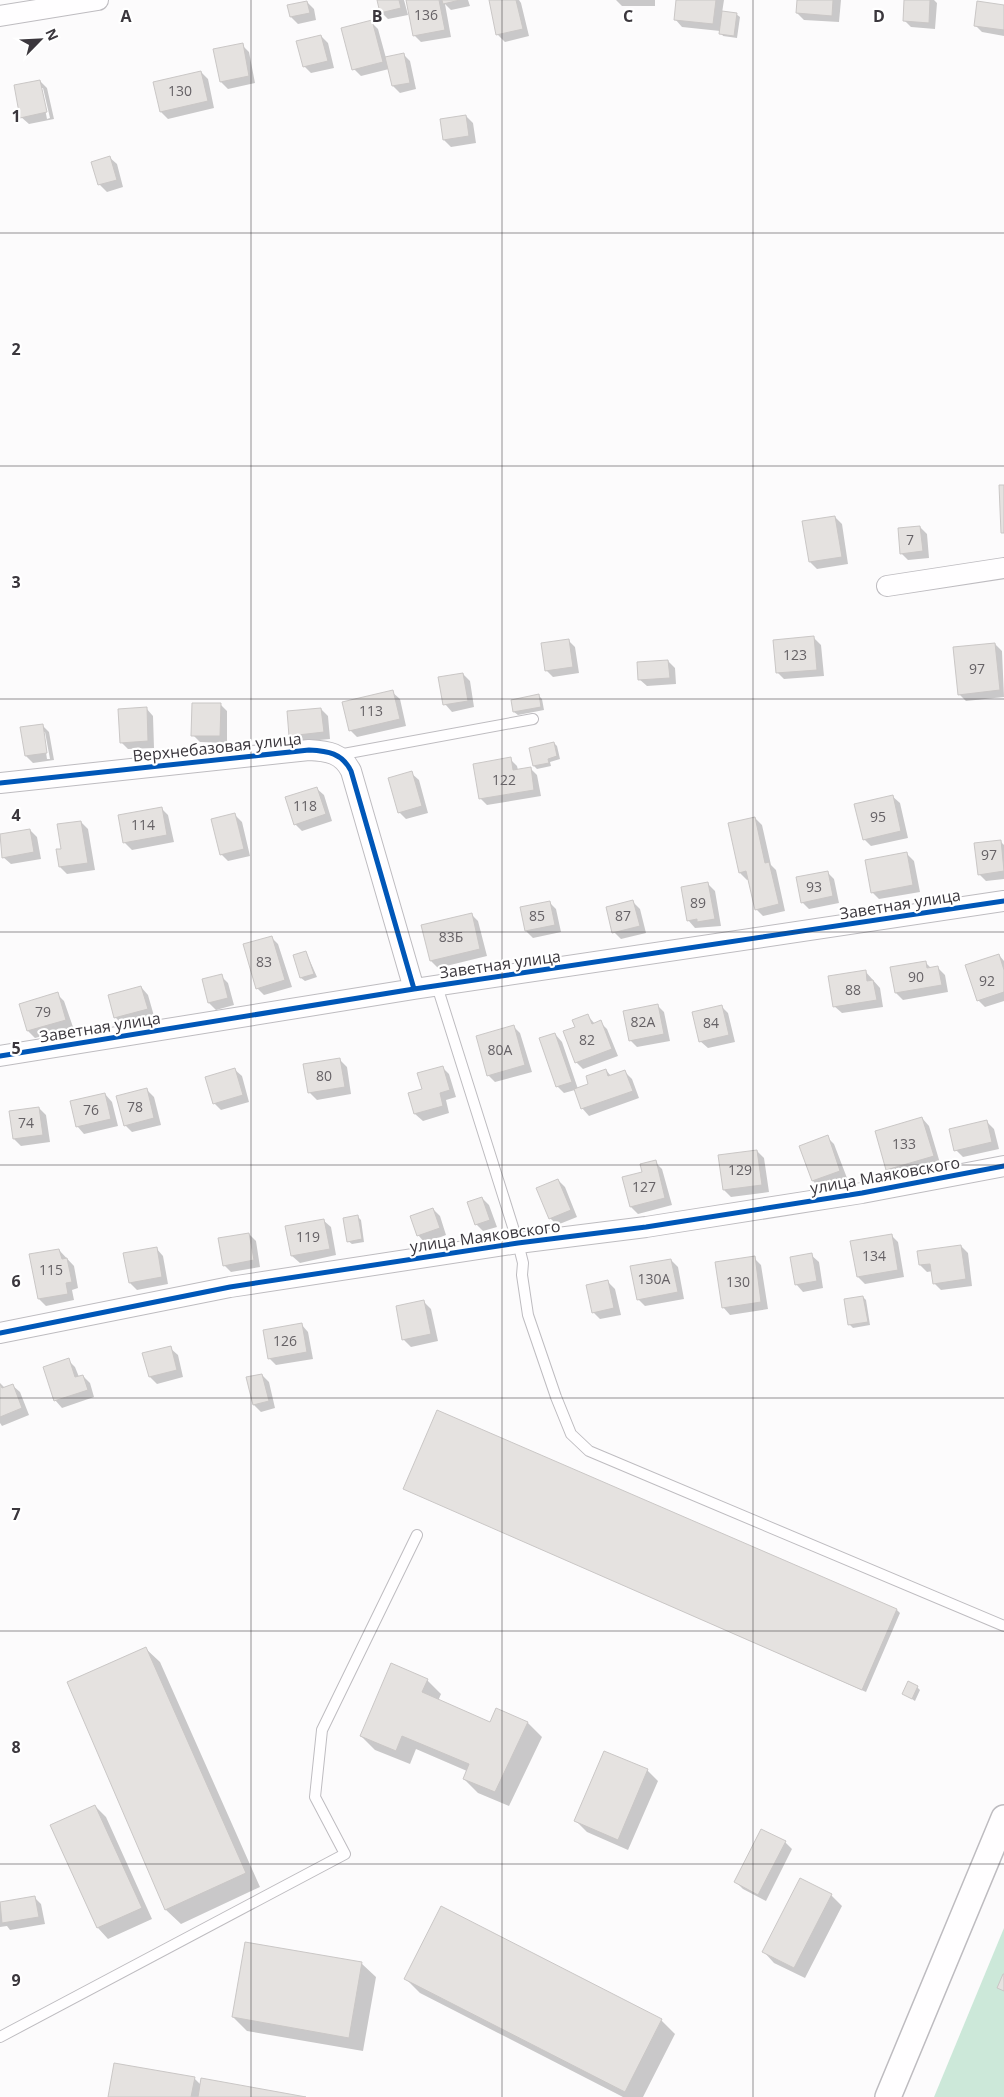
<svg xmlns="http://www.w3.org/2000/svg" width="1004" height="2097" font-family="'Open Sans',sans-serif">
  <style>
    .green { fill: #cce8d9 }
    .shadow { fill: #0003; fill-rule: evenodd }
    .building { fill: #e5e2e0; stroke: #cac7c6 }
    .lines { fill: none; stroke-linecap: round; stroke-linejoin: round }
    .service-casing { stroke: #bebcc0; stroke-width: 12 }
    .minor-casing { stroke: #bebcc0; stroke-width: 22 }
    .tertiary-casing { stroke: #bebcc0; stroke-width: 28 }
    .service { stroke: #fffeff; stroke-width: 10 }
    .minor { stroke: #fffeff; stroke-width: 20 }
    .tertiary { stroke: #fffeff; stroke-width: 25 }
    .cycleway-casing { stroke: #fff; stroke-width: 8 }
    .cycleway { stroke: #0057b8; stroke-width: 5 }
    .grid { fill: none; stroke: #3b373d; stroke-width: 1; stroke-opacity: 0.55 }
    .labels { text-anchor: middle; stroke-width: 4.5; stroke-linejoin: round; paint-order: stroke }
    .number-label { font-size: 14px; fill: #666266 }
    .street-label { font-size: 16px; fill: #3b373d; stroke: #fff }
    .grid-label { font-size: 16px; text-anchor: middle; font-weight: bold; fill: #3b373d; stroke: #fff; stroke-width: 4.5; stroke-linejoin: round; paint-order: stroke }
  </style>
  <rect width="100%" height="100%" fill="#fcfbfc"/>
  <path class="green" d="M1004 1928V2097H934Z"/>
  <path class="shadow" d="M379 0H404L408 15 388 19 381 12Z
    M408 0H468L470 6 451 10 445 4 451 37 421 42 414 35Z
    M495 0H519L521 3 529 36 505 42 498 35 490 1Z
    M616 0H655V6H622Z
    M677 0H724L722 13 736 14 740 17 737 38 723 36 720 31 682 27 675 19Z
    M798 0H841L839 22 804 20 797 13Z
    M905 0H934L937 3 935 29 911 27 904 20Z
    M307 2 314 9 316 20 298 24 291 17Z
    M1004 7V36L982 32 975 25Z
    M371 22 378 29 386 58 403 54 410 61 416 89 400 93 393 86 389 69 361 76 354 69Z
    M321 36 328 43 334 68 311 73 304 66Z
    M242 45 249 52 255 83 228 89 221 82Z
    M201 72 208 79 214 108 168 119 161 112Z
    M40 81 47 88 54 119 29 124 21 117ZM41 88H43L50 118 47 119Z
    M466 116 473 123 476 143 451 147 444 140Z
    M109 157 117 164 123 187 107 192 100 185 93 163Z
    M835 517 842 524 848 564 817 569 810 562Z
    M920 527 927 534 929 558 908 560 901 553Z
    M814 638 821 645 824 676 784 679 777 672Z
    M568 640 575 647 579 673 553 677 546 670Z
    M995 644 1002 651 1004 697 966 701 959 694Z
    M668 661 675 668 676 684 647 686 639 679Z
    M463 674 470 681 474 707 452 712 445 704Z
    M392 692 400 699 406 726 357 737 350 730Z
    M539 696 542 699 544 710 518 715 514 712 512 701Z
    M220 704 227 711V743L200 742 193 735Z
    M146 708 153 716 154 748 128 749 121 742Z
    M321 709 328 716 330 739 298 742 291 735Z
    M42 725 49 732 54 760 33 763 26 756ZM43 732H45L50 759H47Z
    M554 743 557 746 560 759 550 762 551 766 537 769 534 766 530 749Z
    M510 759 517 766 518 770 530 768 537 775 541 796 487 805 480 798Z
    M411 773 419 780 428 813 406 819 399 812Z
    M316 788 324 795 332 821 302 831 295 824Z
    M892 796 900 803 908 838 871 846 864 839Z
    M161 808 168 815 174 842 132 850 125 843 119 816Z
    M235 815 242 822 250 856 228 861 221 854Z
    M755 818 762 825 771 865 776 870 785 911 763 916 756 909 749 879 747 880 740 873Z
    M81 822 88 829 95 870 67 874 60 867 58 850H62Z
    M30 830 37 837 41 859 11 864 3 857 0 835Z
    M1000 841 1004 845V879L986 881 979 874Z
    M907 854 914 861 920 892 879 899 872 892Z
    M827 872 834 879 839 903 809 909 802 902Z
    M708 884 715 891 721 926 695 928 688 920Z
    M549 902 556 909 561 932 533 938 526 931 521 908Z
    M633 902 640 909 646 933 621 939 614 932Z
    M471 914 478 921 487 956 438 968 431 961Z
    M271 937 278 944 292 987 264 995 257 988Z
    M306 952 317 977 305 981 301 978Z
    M999 955 1004 961V1001L985 1007 978 1000Z
    M925 962 932 969 938 968 945 975 948 992 903 1000 896 993Z
    M865 971 880 988 883 1007 842 1013 834 1006Z
    M221 976 228 983 234 1005 216 1010 209 1003Z
    M141 987 148 995 154 1016 123 1025 116 1018 110 996Z
    M57 994 64 1001 73 1027 35 1038 28 1031 20 1005Z
    M657 1005 664 1012 670 1041 637 1047 630 1040Z
    M721 1006 728 1013 735 1042 708 1048 700 1041Z
    M588 1016 595 1024 600 1022 607 1029 618 1056 583 1069 576 1062 577 1028Z
    M513 1026 520 1033 532 1072 495 1082 488 1075Z
    M555 1034 562 1042 578 1089 590 1085 606 1070 611 1076 625 1072 632 1079 639 1098 589 1116 582 1108 575 1090 564 1093 557 1086Z
    M340 1060 347 1067 351 1094 317 1100 310 1093Z
    M442 1067 449 1074 456 1097 446 1100 449 1113 423 1121 415 1114 410 1094 423 1090Z
    M234 1069 242 1076 249 1102 221 1110 214 1103Z
    M147 1090 154 1097 161 1125 132 1132 125 1125Z
    M105 1094 112 1102 118 1126 84 1134 77 1126Z
    M39 1108 46 1115 50 1142 21 1146 14 1139Z
    M922 1118 929 1126 940 1163 894 1177 887 1170Z
    M987 1122 994 1129 999 1149 963 1157 956 1150Z
    M827 1137 834 1144 847 1178 820 1188 813 1181Z
    M757 1151 764 1158 769 1192 731 1197 724 1190Z
    M655 1162 662 1169 672 1205 638 1214 631 1207 624 1178 643 1173Z
    M558 1180 565 1187 577 1217 557 1225 550 1218Z
    M482 1198 489 1205 497 1227 483 1231 476 1224Z
    M433 1209 440 1216 446 1235 425 1243 418 1235Z
    M357 1216 361 1220 364 1242 352 1244 348 1241Z
    M323 1220 331 1227 336 1255 300 1263 292 1256Z
    M249 1234 256 1241 260 1267 231 1272 224 1265Z
    M891 1235 898 1242 904 1277 865 1284 858 1277Z
    M961 1246 968 1253 972 1286 941 1290 934 1283 933 1271 927 1272 920 1265Z
    M156 1248 163 1256 168 1284 137 1290 130 1283Z
    M59 1250 74 1266 78 1288 72 1290 74 1300 46 1306 39 1299Z
    M811 1255 819 1262 823 1288 803 1292 796 1284Z
    M754 1258 761 1265 768 1309 730 1315 723 1307Z
    M671 1260 678 1267 684 1299 645 1306 638 1299Z
    M608 1282 615 1289 621 1315 600 1319 593 1312Z
    M863 1297 866 1300 870 1325 853 1328 849 1324Z
    M424 1302 431 1309 438 1341 411 1347 404 1340Z
    M301 1324 308 1332 313 1359 276 1365 269 1358Z
    M170 1348 178 1355 183 1377 157 1384 150 1377Z
    M68 1360 75 1367 79 1377 83 1376 90 1383 94 1397 62 1408 55 1400Z
    M262 1375 269 1382 275 1408 261 1412 254 1405Z
    M0 1383 5 1388 12 1385 20 1392 29 1415 2 1426 0 1423Z
    M404 1488 897 1610 900 1613 866 1692Z
    M145 1648 160 1662 260 1887 181 1924 166 1910 68 1682Z
    M427 1680 441 1694 438 1701 491 1723 497 1710 528 1723 542 1737 509 1806 478 1793 464 1779 467 1771 416 1749 410 1764 375 1750 361 1736Z
    M917 1687 920 1690 915 1701 904 1694Z
    M647 1770 658 1781 628 1850 587 1832 576 1821Z
    M95 1806 106 1817 152 1919 108 1939 98 1928 51 1826Z
    M785 1842 792 1849 766 1901 743 1889 736 1882Z
    M831 1895 842 1906 805 1978 774 1963 764 1952Z
    M34 1897 41 1904 45 1924 10 1930 7 1926 0 1927V1903Z
    M361 1963 376 1977 363 2051 247 2031 233 2017Z
    M406 1979 661 2020 675 2034 643 2097H623L420 1993Z
    M194 2078 201 2085 300 2097H110Z"/>
  <path class="building" d="M377 0H399L401 8 380 13Z
    M406 0H439L445 30 413 36Z
    M442 0H460L443 4Z
    M489 0H516L523 29 496 35Z
    M676 0H716L713 24 674 20Z
    M797 0H833L832 16 796 13Z
    M904 0H930L929 23 903 21Z
    M307 1 310 13 290 17 287 5Z
    M977 1 1004 5V30L974 26Z
    M722 11 737 13 734 36 719 34Z
    M372 20 383 62 352 70 341 28Z
    M321 35 328 61 303 67 296 41Z
    M243 43 249 76 220 82 213 49Z
    M404 53 410 83 392 86 385 57Z
    M201 71 208 101 160 112 153 82Z
    M40 80 47 112 20 118 14 85Z
    M466 115 469 136 443 140 440 119Z
    M110 156 117 180 98 185 91 162Z
    M999 485H1004V533H1001Z
    M835 516 842 557 809 562 802 521Z
    M920 526 923 551 900 554 898 528Z
    M814 636 817 670 776 673 773 640Z
    M569 639 573 667 545 671 541 643Z
    M995 643 1000 690 958 695 953 647Z
    M668 660 670 678 638 680 637 662Z
    M463 673 468 701 443 705 438 677Z
    M393 690 400 719 349 731 342 702Z
    M539 694 541 707 513 712 511 700Z
    M192 703H221L220 736H191Z
    M147 707 148 741 120 743 118 709Z
    M321 708 324 732 289 736 287 711Z
    M43 724 47 753 25 756 20 727Z
    M554 742 557 756 548 759 549 763 533 766 529 748Z
    M511 757 513 770 531 767 534 790 479 799 473 764Z
    M412 771 422 806 398 813 388 778Z
    M317 787 326 814 294 825 285 797Z
    M893 795 901 831 863 840 854 804Z
    M162 807 167 835 123 843 118 815Z
    M235 813 244 849 220 855 211 819Z
    M755 817 765 863 769 862 779 904 755 910 746 871 739 873 728 823Z
    M81 821 88 863 59 867 56 849H61L57 824Z
    M30 829 34 852 2 858 0 834Z
    M1001 840 1004 871 978 875 974 843Z
    M907 852 913 885 871 893 865 860Z
    M828 871 833 896 801 903 796 877Z
    M708 882 715 919 697 922V919L687 921 681 887Z
    M633 900 640 926 612 933 606 907Z
    M550 901 555 925 525 931 520 907Z
    M472 913 480 949 430 961 421 925Z
    M272 936 285 980 256 989 243 944Z
    M306 951 314 974 300 978 293 955Z
    M999 954 1004 970V992L977 1001 965 965Z
    M926 961 927 968 938 966 942 985 895 993 890 967Z
    M866 970 867 981 873 980 877 1000 833 1007 828 976Z
    M222 974 228 998 208 1003 202 979Z
    M141 986 148 1009 114 1018 108 995Z
    M58 992 66 1020 27 1031 19 1004Z
    M658 1004 664 1034 629 1041 623 1011Z
    M722 1005 729 1035 699 1042 692 1012Z
    M588 1014 592 1024 601 1020 612 1049 575 1063 563 1031 575 1027 572 1020Z
    M514 1025 525 1065 487 1076 476 1036Z
    M555 1033 572 1082 556 1087 539 1038Z
    M340 1058 345 1087 308 1093 303 1064Z
    M443 1066 450 1090 440 1093 443 1106 414 1114 408 1093 422 1089 417 1073Z
    M235 1068 243 1095 213 1104 205 1077Z
    M606 1069 608 1076 625 1070 633 1091 581 1109 574 1089 588 1084 586 1076Z
    M147 1088 154 1118 124 1126 116 1096Z
    M105 1093 111 1119 76 1127 70 1101Z
    M39 1107 43 1135 13 1139 9 1111Z
    M922 1117 934 1156 886 1170 875 1131Z
    M987 1120 992 1142 954 1151 949 1129Z
    M828 1135 840 1171 812 1181 799 1146Z
    M757 1150 762 1185 723 1190 718 1155Z
    M656 1160 665 1198 630 1207 622 1177 642 1172 640 1164Z
    M558 1179 571 1210 549 1219 536 1188Z
    M482 1197 490 1220 475 1225 467 1202Z
    M433 1208 440 1228 417 1236 410 1216Z
    M358 1215 362 1239 347 1242 343 1218Z
    M324 1219 330 1249 291 1256 285 1226Z
    M249 1233 254 1260 223 1266 218 1238Z
    M892 1234 898 1270 857 1277 850 1241Z
    M961 1245 966 1279 933 1284 930 1264 919 1265 917 1251Z
    M157 1247 162 1277 129 1283 123 1253Z
    M59 1249 62 1259 67 1258 72 1282 66 1283 68 1294 38 1299 29 1254Z
    M812 1253 817 1281 795 1285 790 1257Z
    M755 1256 761 1302 722 1308 715 1262Z
    M671 1259 678 1292 637 1300 630 1266Z
    M608 1280 614 1308 592 1313 586 1285Z
    M863 1296 868 1322 848 1325 844 1299Z
    M424 1300 431 1334 402 1340 396 1306Z
    M302 1323 307 1352 268 1359 263 1330Z
    M171 1346 177 1370 149 1377 142 1353Z
    M69 1358 75 1377 83 1375 88 1390 54 1401 43 1367Z
    M262 1374 269 1401 253 1405 246 1377Z
    M0 1384 2 1388 13 1384 22 1408 0 1417Z
    M437 1410 897 1609 862 1690 403 1489Z
    M146 1647 246 1873 165 1910 67 1682Z
    M391 1663 428 1679 422 1692 490 1722 496 1708 528 1722 495 1792 463 1779 469 1764 402 1736 396 1751 360 1736Z
    M908 1681 918 1686 912 1699 902 1694Z
    M604 1751 648 1769 618 1840 574 1821Z
    M95 1805 142 1908 97 1928 50 1825Z
    M761 1829 786 1841 758 1895 734 1882Z
    M800 1878 832 1894 794 1968 762 1952Z
    M35 1896 39 1917 2 1923 0 1902Z
    M441 1906 662 2019 625 2092 404 1979Z
    M245 1942 362 1962 349 2038 232 2017Z
    M1003 1974H1004V1991L997 1988Z
    M114 2063 195 2077 191 2097H108Z
    M201 2078 306 2097H198Z"/>
  <g class="lines">
    <g class="service-casing">
      <path id="service" d="M338 755 533 719
        M437 986 518 1243 523 1263 522 1275 528 1315 556 1397 571 1434 589 1451 1004 1626
        M0 2037 345 1854 315 1797 322 1730 417 1535"/>
    </g>
    <g class="minor-casing">
      <path id="minor" d="M0 16 98 0
        M887 586 1004 568
        M0 783 309 750C328 751 342 753 351 771L414 989
        M0 1056 414 989 1004 901
        M0 1333 230 1287 518 1243 646 1227 862 1193 1004 1166"/>
    </g>
    <g class="tertiary-casing">
      <path id="tertiary" d="M888 2097 1004 1818"/>
    </g>
    <use href="#service" class="service"/>
    <use href="#minor" class="minor"/>
    <use href="#tertiary" class="tertiary"/>
    <g class="cycleway-casing">
      <path id="cycleway" d="M0 783 309 750C328 751 342 753 351 771L414 989
        M0 1056 414 989 1004 901
        M0 1333 230 1287 518 1243 646 1227 862 1193 1004 1166"/>
    </g>
    <use href="#cycleway" class="cycleway"/>
  </g>
  <path class="grid" d="M251 0V2097M502 0V2097M753 0V2097M0 233H1004M0 466H1004M0 699H1004M0 932H1004M0 1165H1004M0 1398H1004M0 1631H1004M0 1864H1004"/>
  <g class="labels">
    <g class="number-label">
      <text x="426" y="20">136</text>
      <text x="180" y="96">130</text>
      <text x="910" y="545">7</text>
      <text x="795" y="660">123</text>
      <text x="977" y="674">97</text>
      <text x="371" y="716">113</text>
      <text x="504" y="785">122</text>
      <text x="305" y="811">118</text>
      <text x="878" y="822">95</text>
      <text x="143" y="830">114</text>
      <text x="989" y="860">97</text>
      <text x="814" y="892">93</text>
      <text x="698" y="908">89</text>
      <text x="537" y="921">85</text>
      <text x="623" y="921">87</text>
      <text x="451" y="942">83Б</text>
      <text x="264" y="967">83</text>
      <text x="916" y="982">90</text>
      <text x="987" y="986">92</text>
      <text x="853" y="995">88</text>
      <text x="43" y="1017">79</text>
      <text x="643" y="1027">82А</text>
      <text x="711" y="1028">84</text>
      <text x="587" y="1045">82</text>
      <text x="500" y="1055">80А</text>
      <text x="324" y="1081">80</text>
      <text x="135" y="1112">78</text>
      <text x="91" y="1115">76</text>
      <text x="26" y="1128">74</text>
      <text x="904" y="1149">133</text>
      <text x="740" y="1175">129</text>
      <text x="644" y="1192">127</text>
      <text x="308" y="1242">119</text>
      <text x="874" y="1261">134</text>
      <text x="51" y="1275">115</text>
      <text x="654" y="1284">130А</text>
      <text x="738" y="1287">130</text>
      <text x="285" y="1346">126</text>
    </g>
    <g class="street-label">
      <text transform="translate(217 747) rotate(-6)" y="6">Верхнебазовая улица</text>
      <text transform="translate(900 904) rotate(-9)" y="6">Заветная улица</text>
      <text transform="translate(500 964) rotate(-8)" y="6">Заветная улица</text>
      <text transform="translate(100 1027) rotate(-9)" y="6">Заветная улица</text>
      <text transform="translate(885 1175) rotate(-10)" y="6">улица Маяковского</text>
      <text transform="translate(485 1236) rotate(-8)" y="6">улица Маяковского</text>
    </g>
  </g>
  <g class="grid-label">
    <text x="126" y="22">A</text>
    <text x="377" y="22">B</text>
    <text x="628" y="22">C</text>
    <text x="879" y="22">D</text>
    <text x="16" y="122">1</text>
    <text x="16" y="355">2</text>
    <text x="16" y="588">3</text>
    <text x="16" y="821">4</text>
    <text x="16" y="1054">5</text>
    <text x="16" y="1287">6</text>
    <text x="16" y="1520">7</text>
    <text x="16" y="1753">8</text>
    <text x="16" y="1986">9</text>
  </g>
  <g transform="translate(40 40) rotate(66)" stroke="#ffffff" stroke-width="4" paint-order="stroke">
  <path d="M0-4L9 19L0 12L-9 19Z" fill="#3b373d"/>
  <text y="-8" font-size="14" font-weight="bold" text-anchor="middle" fill="#3b373d">N</text>
  </g>
</svg>
